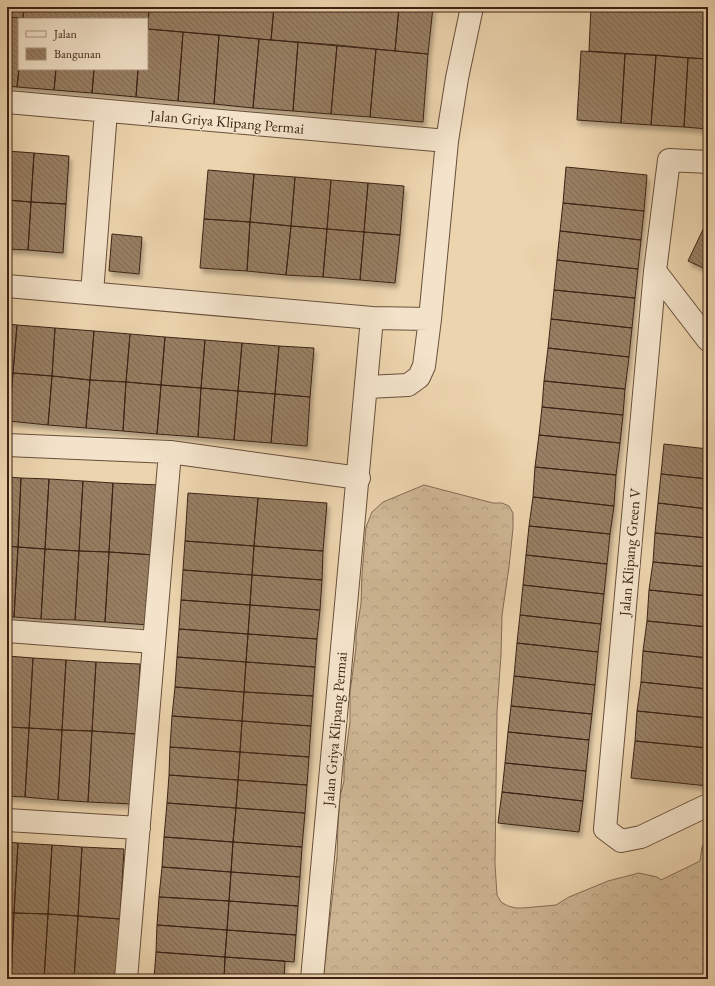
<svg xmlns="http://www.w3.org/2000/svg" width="715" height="986" font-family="'EB Garamond',serif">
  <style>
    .forest { fill: url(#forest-crowns); stroke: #856c54 }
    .building { fill: url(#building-back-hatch); stroke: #3c2314; filter: url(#shadow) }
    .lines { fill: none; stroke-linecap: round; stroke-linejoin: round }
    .minor-casing { stroke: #684f3a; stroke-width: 24 }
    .minor { stroke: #f3e3ca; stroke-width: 22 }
    .labels { text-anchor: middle; stroke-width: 3; stroke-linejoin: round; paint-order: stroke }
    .street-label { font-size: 15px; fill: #3c2314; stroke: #f3e3ca }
  </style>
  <defs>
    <pattern id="forest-crowns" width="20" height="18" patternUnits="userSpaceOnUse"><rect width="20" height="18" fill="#ceb694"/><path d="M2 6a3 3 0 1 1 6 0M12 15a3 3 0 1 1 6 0" fill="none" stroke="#b29c7f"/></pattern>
    <pattern id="building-back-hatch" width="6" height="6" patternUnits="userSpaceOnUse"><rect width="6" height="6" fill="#987f64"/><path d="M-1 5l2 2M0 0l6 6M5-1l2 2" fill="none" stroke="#7d6851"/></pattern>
    <filter id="shadow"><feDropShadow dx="2.5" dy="4.5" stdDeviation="2" flood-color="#0004"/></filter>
  </defs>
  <rect width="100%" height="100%" fill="#ecd4ae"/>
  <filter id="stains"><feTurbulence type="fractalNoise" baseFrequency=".005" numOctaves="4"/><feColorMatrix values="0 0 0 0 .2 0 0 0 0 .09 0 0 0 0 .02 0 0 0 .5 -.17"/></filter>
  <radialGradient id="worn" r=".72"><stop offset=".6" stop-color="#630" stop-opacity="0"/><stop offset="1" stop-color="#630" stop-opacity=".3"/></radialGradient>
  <path class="forest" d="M424 485 493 503H502L509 506 513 513V528L509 567 502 615 501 655 497 712 495 864 497 895 501 902 508 906 516 908H523L556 905 569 897 608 881 639 873 657 877 661 880 700 861 702 847 708 834V979H323L337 857 338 825 340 796 344 781V766L350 722V692L356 648V634L361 604 362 574 366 527 372 512 383 502Z"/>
  <path class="building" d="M7 7H24L23 18 7 17Z
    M24 7H149L148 29 147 19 23 18Z
    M149 7H274L271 40 148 29Z
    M274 7H399L395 51 271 40Z
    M399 7H433L428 54 395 51Z
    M591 7H708V59L589 51Z
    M7 17 23 18 19 19V68L17 87 7 86Z
    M147 29 183 32 178 101 136 97 138 69H147Z
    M183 32 219 35 214 104 178 101Z
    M219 35 259 39 253 108 214 104Z
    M259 39 298 42 293 111 253 108Z
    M298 42 337 45 331 114 293 111Z
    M337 45 376 49 370 117 331 114Z
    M376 49 428 54 423 122 370 117Z
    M581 51 625 54 621 123 577 120Z
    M625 54 656 55 651 125 621 123Z
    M656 55 688 58 684 127 651 125Z
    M688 58 708 59V129L684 127Z
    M19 68 56 69 54 90 17 87Z
    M56 69H94L92 93 54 90Z
    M94 69H138L136 97 92 93Z
    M7 151 34 153 31 202 7 200Z
    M34 153 69 156 66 204 31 202Z
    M566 167 647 175 644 211 563 203Z
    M208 170 254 174 250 222 204 219Z
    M254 174 295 177 291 226 250 222Z
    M295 177 331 180 327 229 291 226Z
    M331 180 368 183 364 232 327 229Z
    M368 183 404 186 400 235 364 232Z
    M7 200 31 202 28 250 7 249Z
    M31 202 66 204 63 253 28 250Z
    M563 203 644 211 641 240 560 231Z
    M204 219 250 222 247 271 200 268Z
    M707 221H708V270L688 261Z
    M250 222 291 226 286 275 247 271Z
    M291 226 327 229 323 277 286 275Z
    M327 229 364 232 360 280 323 277Z
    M560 231 641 240 638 269 557 260Z
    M364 232 400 235 395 283 360 280Z
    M112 234 142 237 139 274 109 271Z
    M557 260 638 269 635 298 554 290Z
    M554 290 635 298 632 328 551 319Z
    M551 319 632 328 629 357 548 348Z
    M7 324 17 325 13 373H7Z
    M17 325 55 328 52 376 13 373Z
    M55 328 94 331 90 380 52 376Z
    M94 331 130 334 126 382 90 380Z
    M130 334 165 337 161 385 126 382Z
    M165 337 205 340 201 388 161 385Z
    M205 340 242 343 238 391 201 388Z
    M242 343 279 346 275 394 238 391Z
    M279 346 314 348 310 397 275 394Z
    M548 348 629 357 625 389 544 381Z
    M7 373H13L9 421H7Z
    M13 373 52 376 48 425 9 421Z
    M52 376 90 380 86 428 48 425Z
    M90 380 126 382 123 431 86 428Z
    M544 381 625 389 623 415 542 407Z
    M126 382 161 385 157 434 123 431Z
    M161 385 201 388 198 437 157 434Z
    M201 388 238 391 234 440 198 437Z
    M238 391 275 394 271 443 234 440Z
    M275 394 310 397 307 446 271 443Z
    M542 407 623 415 620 443 539 435Z
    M539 435 620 443 616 475 535 467Z
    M664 444 708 449V479L661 474Z
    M535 467 616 475 614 506 533 497Z
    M661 474 708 479V509L658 503Z
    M7 477 21 478 18 547 7 546Z
    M21 478 49 479 45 549 18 547Z
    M49 479 83 481 79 551 45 549Z
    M83 481 113 483 109 552 79 551Z
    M113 483 159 485 155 555 109 552Z
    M188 493 258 498 254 546 185 541Z
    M533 497 614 506 610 534 529 526Z
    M258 498 327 503 323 551 254 546Z
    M658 503 708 509V538L655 533Z
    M529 526 610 534 607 564 526 555Z
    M655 533 708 538V567L653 562Z
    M185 541 254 546 252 575 183 570Z
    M7 546 18 547 14 617H7Z
    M254 546 323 551 322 580 252 575Z
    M18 547 45 549 41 619 14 617Z
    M45 549 79 551 75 620 41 619Z
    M79 551 109 552 105 622 75 620Z
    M109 552 155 555 150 625 105 622Z
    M526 555 607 564 604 594 523 585Z
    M653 562 708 567V596L649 590Z
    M183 570 252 575 250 605 181 600Z
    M252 575 322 580 320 610 250 605Z
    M523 585 604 594 601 624 520 615Z
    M649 590 708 596V627L647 621Z
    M181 600 250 605 248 634 179 629Z
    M250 605 320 610 317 639 248 634Z
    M520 615 601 624 598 652 517 643Z
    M647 621 708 627V658L643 651Z
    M179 629 248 634 246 662 177 657Z
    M248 634 317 639 315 667 246 662Z
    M517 643 598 652 595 685 514 676Z
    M643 651 708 658V689L641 682Z
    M7 656 33 658 29 728 7 727Z
    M177 657 246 662 244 692 175 687Z
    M33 658 66 660 62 730 29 728Z
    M66 660 96 662 92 731 62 730Z
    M96 662 140 664 136 734 92 731Z
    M246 662 315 667 313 696 244 692Z
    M514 676 595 685 592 714 511 706Z
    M641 682 708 689V718L637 711Z
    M175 687 244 692 242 721 172 716Z
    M244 692 313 696 311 726 242 721Z
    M511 706 592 714 589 740 508 732Z
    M637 711 708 718V748L635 741Z
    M172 716 242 721 240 752 170 747Z
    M242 721 311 726 309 757 240 752Z
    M7 727 29 728 25 797 7 796Z
    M29 728 62 730 58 800 25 797Z
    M62 730 92 731 88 802 58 800Z
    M92 731 136 734 132 804 88 802Z
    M508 732 589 740 586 771 505 763Z
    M635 741 708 748V786L631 778Z
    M170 747 240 752 238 780 169 775Z
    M240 752 309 757 307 785 238 780Z
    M505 763 586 771 583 801 502 792Z
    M169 775 238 780 236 808 167 803Z
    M238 780 307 785 305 813 236 808Z
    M502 792 583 801 579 832 498 823Z
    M167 803 236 808 233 842 164 837Z
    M236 808 305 813 302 847 233 842Z
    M164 837 233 842 231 872 162 867Z
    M7 842 18 843 14 913 7 912Z
    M233 842 302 847 300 877 231 872Z
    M18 843 52 845 48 914 14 913Z
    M52 845 82 847 78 916 48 914Z
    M82 847 124 849 120 919 78 916Z
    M162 867 231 872 229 901 159 897Z
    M231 872 300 877 298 906 229 901Z
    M159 897 229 901 227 930 157 925Z
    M229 901 298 906 296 935 227 930Z
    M7 912 14 913 11 979H7Z
    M14 913 48 914 44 979H11Z
    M48 914 78 916 74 979H44Z
    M78 916 120 919 116 979H74Z
    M157 925 227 930 225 957 156 952Z
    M227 930 296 935 294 962 225 957Z
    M156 952 225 957 224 979H154Z
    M225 957 285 961 284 979H224Z"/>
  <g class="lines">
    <g class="minor-casing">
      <path id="minor" d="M7 102 447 141
        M708 162 669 160 655 271 605 829 621 841 641 837 708 805
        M655 271 708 340
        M7 286 372 318 430 319
        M92 293 106 111
        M367 387 408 385 419 377 424 366 430 319 447 141 457 78 472 7
        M7 445 170 452 359 478
        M7 631 154 642
        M7 820 139 828
        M126 979 170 452
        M312 979 372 318"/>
    </g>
    <use href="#minor" class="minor"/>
  </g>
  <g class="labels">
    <g class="street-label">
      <text transform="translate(227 122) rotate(5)" y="5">Jalan Griya Klipang Permai</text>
      <text transform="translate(630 552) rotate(-85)" y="5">Jalan Klipang Green V</text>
      <text transform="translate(335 729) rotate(-85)" y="5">Jalan Griya Klipang Permai</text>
    </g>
  </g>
  <rect width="715" height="986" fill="none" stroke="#ecd4ae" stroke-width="24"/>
  <rect x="8" y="8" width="699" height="970" fill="none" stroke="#3c2314" stroke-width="2"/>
  <rect x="12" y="12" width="691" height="962" fill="none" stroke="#3c2314"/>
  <rect x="18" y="18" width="130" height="52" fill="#f3e3ca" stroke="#aa9681"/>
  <rect x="26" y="31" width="20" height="6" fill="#f3e3ca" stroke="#aa9681"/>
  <text x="54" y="38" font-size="12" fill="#3c2314">Jalan</text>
  <rect x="26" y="48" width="20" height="12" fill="url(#building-back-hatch)" stroke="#aa9681"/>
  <text x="54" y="58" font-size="12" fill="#3c2314">Bangunan</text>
  <rect width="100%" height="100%" filter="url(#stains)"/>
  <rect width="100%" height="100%" fill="url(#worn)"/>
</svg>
